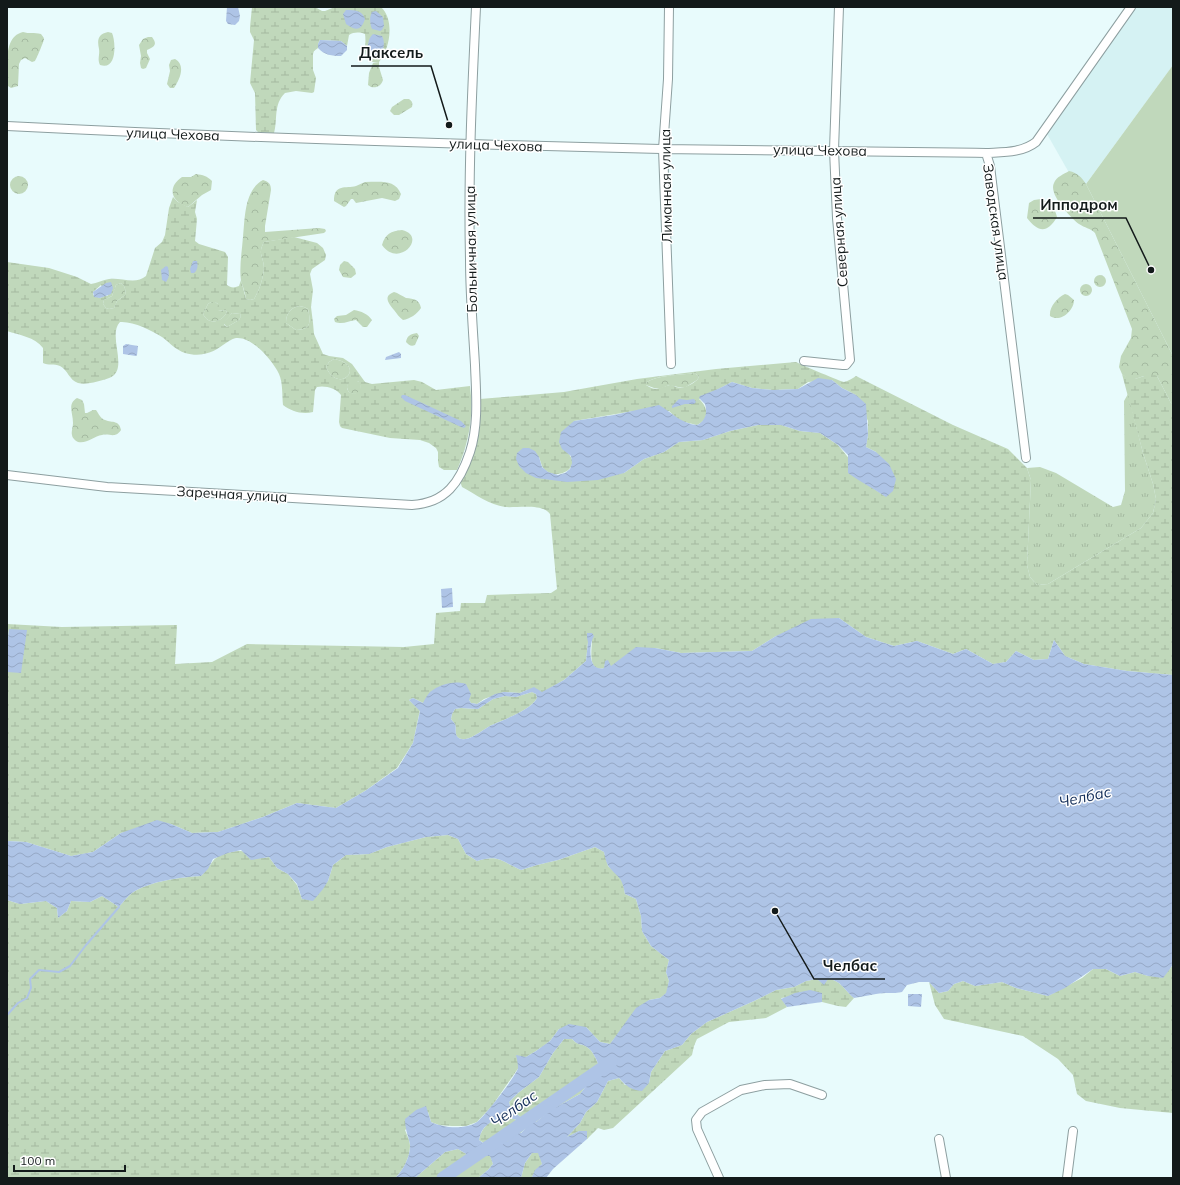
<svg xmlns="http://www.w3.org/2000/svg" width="1180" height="1185" font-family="Mulish,sans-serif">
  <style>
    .built { fill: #d5f2f3 }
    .grass { fill: url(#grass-tufts) }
    .forest { fill: url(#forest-crowns) }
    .wetland { fill: url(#wetland-marsh); fill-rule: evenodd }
    .pitch { fill: #c0d8bb }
    .water { fill: url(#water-waves); fill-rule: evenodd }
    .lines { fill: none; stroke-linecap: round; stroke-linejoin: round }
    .stream { stroke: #aec4e6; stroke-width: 2 }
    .river { stroke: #aec4e6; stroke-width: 13 }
    .minor-casing { stroke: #8d9fa0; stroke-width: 10 }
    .minor { stroke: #fff; stroke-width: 8 }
    .labels { text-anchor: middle; stroke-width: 3; stroke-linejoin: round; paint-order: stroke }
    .street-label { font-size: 14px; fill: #131a1a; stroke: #fff }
    .water-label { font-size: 15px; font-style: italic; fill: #122d58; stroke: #fff }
    .leader { fill: none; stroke: #131a1a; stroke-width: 1.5 }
    .callout-dot { fill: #131a1a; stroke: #fff; stroke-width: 1.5 }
    .callout-label { font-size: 15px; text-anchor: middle; font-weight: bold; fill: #131a1a; stroke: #fff; stroke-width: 3; stroke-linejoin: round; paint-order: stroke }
  </style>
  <defs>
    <pattern id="grass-tufts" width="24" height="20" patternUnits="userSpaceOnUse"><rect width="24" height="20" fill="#c0d8bb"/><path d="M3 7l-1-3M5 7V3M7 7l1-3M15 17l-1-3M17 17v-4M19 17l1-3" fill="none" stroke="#a4b9a0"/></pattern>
    <pattern id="forest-crowns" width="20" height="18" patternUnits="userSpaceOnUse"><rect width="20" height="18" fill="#c0d8bb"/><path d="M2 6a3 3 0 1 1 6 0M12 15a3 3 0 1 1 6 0" fill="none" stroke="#a4b9a0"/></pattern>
    <pattern id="wetland-marsh" width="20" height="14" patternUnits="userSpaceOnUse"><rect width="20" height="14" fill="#c0d8bb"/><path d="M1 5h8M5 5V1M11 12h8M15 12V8" fill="none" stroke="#a4b9a0"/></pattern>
    <pattern id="water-waves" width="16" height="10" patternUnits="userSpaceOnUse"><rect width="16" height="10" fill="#aec4e6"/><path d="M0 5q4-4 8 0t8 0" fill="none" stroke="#95a8c5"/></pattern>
  </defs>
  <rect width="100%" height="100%" fill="#e8fbfc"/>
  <path class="built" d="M1136 7H1173V65L1080 192 1047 134Z"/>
  <path class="grass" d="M1128 394 1143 453 1153 484 1156 499 1153 513 1141 528 1048 584 1037 585 1030 577 1027 565 1031 480 1027 468 1040 467 1056 473 1113 507 1121 505 1125 491 1124 401Z"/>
  <path class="forest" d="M23 32C29 34 34 32 41 34 42 36 44 37 44 39 44 41 36 60 35 61 34 61 33 62 32 62L25 58 21 60 19 64 18 86 11 88 8 86C8 69 2 37 23 32Z
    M108 32 112 33C116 42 117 71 100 65 97 59 100 55 99 49 97 40 98 34 108 32Z
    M148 37H152C158 45 154 47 147 50V53L150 59 146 68 143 69 141 68 140 63 141 56 139 45 143 39Z
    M175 59C186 65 180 79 174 88H170L167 84 170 71 169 65 171 60Z
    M379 62V67L383 80C381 86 377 88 371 87L368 85 369 73 373 63Z
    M404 99H409C412 101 413 103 412 107L399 115H394L390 111 392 107Z
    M1069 171C1078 173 1081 177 1086 184L1173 356V407L1157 376H1144L1135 379H1128L1122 374 1119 367 1121 356 1131 338 1132 329 1095 233C1090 228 1085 228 1079 224 1071 218 1048 194 1054 183 1056 177 1064 174 1069 171Z
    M196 174C203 175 207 176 212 181L211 190 202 195 188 207C172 202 166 188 182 177H191Z
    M10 185a9 9 0 1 1 18 0a9 9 0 1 1-18 0Z
    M263 180C269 182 271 184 271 190L265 226V232L319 228 325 229 326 231 324 233 264 242C257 255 264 256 264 269 263 279 259 291 254 299L250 300 246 299C245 292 243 287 241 281 239 267 242 251 243 237 245 219 244 190 263 180Z
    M365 182C380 182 395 179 401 194L399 199 395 201 382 198 356 203 353 199H351L346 206 344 207 334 201C334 183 346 189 356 186 359 185 362 183 365 182Z
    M1041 199C1050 202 1055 208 1057 217 1047 234 1038 232 1027 218L1029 203 1034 200Z
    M402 230C428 236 399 269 382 245 385 234 391 231 402 230Z
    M344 261 348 262 355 269 356 274 351 278 343 277 339 270 340 265Z
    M1094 281a6 6 0 1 1 12 0a6 6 0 1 1-12 0Z
    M121 283C125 286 126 290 125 295L117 301 114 308 109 309 106 308 103 304 104 300 112 296 116 285Z
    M1080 290a6 6 0 1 1 12 0a6 6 0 1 1-12 0Z
    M394 292C398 293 402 296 406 298 414 299 419 299 421 308 417 314 410 319 403 320 399 317 397 314 394 310 388 303 383 296 394 292Z
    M1065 294 1068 295 1074 300C1074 311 1060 323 1050 316 1049 307 1057 298 1065 294Z
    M211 302H215L218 304V311L225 310 227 312C222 322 209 326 203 314L208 304Z
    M299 306 304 307 308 309C311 322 311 330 296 330L286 323C286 314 290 308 299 306Z
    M354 310C361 311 368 314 372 320L367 327H363L356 320C348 321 343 325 335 322L334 319 337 316 346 315Z
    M232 313 240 314 241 316 239 320 227 327 223 323Z
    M417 333 419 336 415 345C411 347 409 345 406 342 407 336 410 334 417 333Z
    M334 359C368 365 339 396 326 367L329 362Z
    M695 373 699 377 697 380 686 387H678L669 385 660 389 654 388 646 385V383C656 375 682 375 695 373Z
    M347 387a7 7 0 1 1 14 0a7 7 0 1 1-14 0Z
    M77 398 82 400 84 404 85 413H87L93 410H96C99 414 100 418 105 420 113 423 119 420 121 430 115 439 110 433 102 435 94 436 87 444 78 442 76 441 72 438 72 435 71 432 73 427 73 423 73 413 67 404 77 398Z"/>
  <path class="wetland" d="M252 7H315L322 11H325L335 7H381C395 20 390 49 379 62 360 65 367 46 365 34 359 32 354 32 349 35L347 46 341 41 320 40 318 44V48L314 51 313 54V70L316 78 314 92 312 93 296 91 285 93C273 105 278 119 274 133L258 132 256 130 255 93 250 83 254 40 250 32V27Z
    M173 197 178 202 188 207 197 200 195 212 197 219 195 241 199 244 225 252 228 257 227 285C231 288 234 288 239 286L241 280 246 299 250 300 254 299C259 291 263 279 264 269 264 256 257 255 264 242L294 237 317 243 323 248 326 255 325 260 312 269 310 274 313 290 311 307 313 323 314 334 323 354 329 356 343 358 352 364 365 382 372 384 414 380 422 382 436 390 470 386C474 415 469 443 457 470H444L439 467 438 461V452L436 448 429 443 420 440 390 438 342 428 340 426 339 422 341 395C337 388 324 385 317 387L315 390 313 412C302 415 291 411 283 405 282 395 283 383 279 374 273 361 252 336 236 338 231 339 226 343 223 345 211 354 199 357 185 353 176 350 170 343 162 337 151 330 133 321 120 322 108 334 126 364 114 375 111 378 106 379 103 380 95 382 86 385 78 383 69 380 68 370 60 366 54 363 48 366 43 363V348C35 337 19 335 7 331V262L49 268 77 277 91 284C97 283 103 280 109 279 120 277 136 285 146 276L155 248 162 242 165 235 169 208ZM121 283C125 286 126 290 125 295L117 301 114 308 109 309 106 308 103 304 104 300 112 296 116 285ZM101 285 108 296H104L100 298 93 295V292ZM211 302H215L218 304 217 310 218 311 225 310 227 312C222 322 209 326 203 314L208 304ZM299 306 304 307 308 309C311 322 311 330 296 330L286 323C286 314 290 308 299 306ZM232 313 240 314 241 316 239 320 227 327 224 325V323ZM334 359C368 365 339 396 326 367L329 362ZM352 381H358L361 387 358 392 354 394 349 392 347 389 348 384Z
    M796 362C802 365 842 382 844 382 848 381 853 378 856 376L953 425 1008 449 1027 468 1031 480 1027 565 1030 577 1037 585 1048 584 1141 528 1153 513 1156 499 1153 484 1143 453 1122 374C1137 386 1141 371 1157 376L1173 407V675L1127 671 1084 664 1065 656 1054 640 1048 659 1034 660 1016 651 1006 662 993 664 966 649 953 654 917 641 894 646 866 637 839 618 776 636 752 651 681 653 655 648 611 667 605 664 604 668C587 673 592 649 592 640L588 642 586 661 564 680 542 693 527 690 520 693 504 692 484 699 477 704 471 703 469 700 423 703 413 698 409 700 420 710 413 743 397 768 365 791 336 808 297 803 263 817 218 832 192 833 171 824 121 833 93 852 71 856 26 842 7 841V672H21L9 629 7 646V624L62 627 177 625 175 664 212 662 247 644 404 647 434 644 436 613 460 611 461 603H485L487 595 551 593 557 589 550 514C543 503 517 508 505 507 490 505 475 494 462 487L460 481 479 429 480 416V399L564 392 637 379 716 369ZM695 373 699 377 697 380C691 385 684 389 676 387 673 386 674 385 670 385 659 387 659 393 646 385V383C655 375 682 375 695 373ZM832 380 842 388 856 395 868 421V435L866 447 876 452 885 496 874 489 838 445 820 433 800 431 781 425H758L730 431 703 440 679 442 664 452 644 459 624 473 536 478 539 457C540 460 541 463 542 466 552 484 585 469 567 452L574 421 634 411H669L680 421 697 425C710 419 708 407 699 399L732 382 752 388 773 390 798 389 808 382Z
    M532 692 536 694 537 698C531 710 505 719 492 725 485 728 470 741 462 739 453 738 457 728 455 724 454 722 452 721 451 719L452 714 455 709 461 708 478 709 493 699 505 696 516 697Z
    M448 835 458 839 466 854 477 861C499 854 502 862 521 870L537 865 558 860 595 847 604 852 608 866 618 875 623 883 625 894 636 899 641 916 642 931 651 946 669 960 666 972 669 981 667 993 660 998 649 1000 624 1026 610 1044 600 1042 586 1027 559 1029 550 1041 536 1051 526 1057 492 1106 477 1122 466 1126H452L439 1125 431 1122 428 1112 405 1130C407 1135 410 1141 410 1146 410 1157 403 1171 395 1178H7V900L20 904 46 901 57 908 58 918 67 911 71 901 90 902 102 896 119 907C123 902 128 896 132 893 150 881 181 877 201 876 206 871 209 866 213 861 218 854 238 849 245 852 254 856 260 859 269 857L277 868 288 874 297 885 302 899 328 881 333 865 346 855 369 854 387 847 426 837Z
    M1173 964V1113L1120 1108 1086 1101 1077 1094 1073 1075 1058 1059 1023 1036 944 1019 935 1005 929 982 939 993 948 991 954 984 963 981 975 986 1002 982 1016 988 1048 996 1082 978 1093 969H1106L1120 976 1135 972 1148 976 1170 969Z
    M817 979 824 984 828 979C841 980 845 991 854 998L846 1007 838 1006 822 1002V993L781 998 787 1007 766 1018 729 1022 697 1039 694 1046 692 1055 613 1128 604 1130 598 1128 587 1139 586 1131H579L566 1138 580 1123 586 1112 597 1102 608 1081 619 1078 625 1085 649 1083 651 1072 665 1051 682 1045 691 1034 707 1022 754 1001 776 990 794 987 806 981Z
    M564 1039H572C576 1043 578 1044 583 1045 592 1048 596 1058 599 1066L594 1076 580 1094 551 1110 536 1122 522 1118 511 1110 509 1102 518 1093 539 1077 553 1053Z
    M504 1116 520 1121 526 1128C519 1135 507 1144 496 1146 490 1148 484 1143 479 1140 482 1125 491 1121 504 1116Z
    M458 1149 468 1155H490L493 1164 488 1170 478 1178H415L445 1152Z
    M539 1152 542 1164 532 1177 534 1178H521L525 1163 532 1153Z"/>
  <path class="pitch" d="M1173 65V356L1086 184Z"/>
  <path class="water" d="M227 7H238L240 16 239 21 235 25 228 24 226 21Z
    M346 10C355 10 362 10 365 19 361 31 356 31 346 24L343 14Z
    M376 11 383 17 384 26 382 30 380 31 372 29C370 24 369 17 372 12Z
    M373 34 382 36C386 43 383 54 377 59 365 59 366 40 373 34Z
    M320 40 341 41 347 46V50L341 56C332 56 324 55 318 48V44Z
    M193 261H197C198 265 198 270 194 273H191L190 269Z
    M166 266 168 267C169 273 170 277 166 282L162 280 161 270Z
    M111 282 113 288 111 294 100 298 94 297 93 292 106 283Z
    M126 344 138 346 137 355 136 356 123 354V346Z
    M399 352 401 354V358L385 360 386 357Z
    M818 378 832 380 842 388 856 395 866 404 868 435 866 447 876 452 889 464 896 479 893 491 886 497C873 488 860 482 848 473V455L838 445 820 433 800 431 781 425H758L730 431 703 440 679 442 664 452 644 459 624 473 598 480 567 482 536 478 526 473 519 466 516 459 517 453 523 448H529L535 451 539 457 542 467 548 472 558 475 565 473 570 469 572 463 571 456 562 449 559 442 561 432 574 421 614 415 659 405C672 413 682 424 697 425 705 421 708 413 705 404L699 398 700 396 718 389 732 382 752 388 773 390 798 389Z
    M402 395H405L461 421 466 426 464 428 461 427 405 401 401 397Z
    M679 399 687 400 694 399 696 402 694 404H685L672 408V406Z
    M452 588 453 607 442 608 441 589Z
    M839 618 866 637 894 646 917 641 953 654 966 649 993 664 1006 662 1016 651 1034 660 1048 659 1054 640 1065 656 1084 664 1127 671 1173 675V964L1170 969 1163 978 1148 976 1135 972 1120 976 1106 969H1093L1065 988 1048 996 1016 988 1002 982 975 986 963 981 954 984 948 991 939 993 929 982H919L907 985 902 992C893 994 885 992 876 994 869 995 862 997 854 998 845 991 841 980 828 979L824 985 817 979 806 981 794 987 776 990 754 1001 707 1022 691 1034 682 1045 665 1051 651 1072 649 1083 642 1091C631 1090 626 1086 619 1078L608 1081 597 1102 586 1112 580 1123 567 1137 579 1131H587V1139L553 1169 546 1178 532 1177 535 1170 542 1164 538 1153H532L525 1163 521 1178H478L488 1170 493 1164 490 1156 468 1155 458 1149 445 1152 415 1178H395C403 1171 411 1155 410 1144 408 1135 405 1129 405 1119L416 1110 426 1106 431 1122C443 1128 465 1130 477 1122 484 1117 516 1076 518 1068 518 1064 517 1059 516 1055L526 1057 536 1051 550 1041 559 1029 569 1024 586 1027 600 1042 610 1044 636 1008 649 1000 660 998 666 993 669 981 666 972 669 960 651 946 642 931 641 916 636 899 625 894C622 876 619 879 609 867 606 863 605 856 604 852L595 847 558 860 537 865 521 870C502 862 499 854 477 861L466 854 458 839 448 835 426 837 387 847 369 854 346 855 333 865 328 881 323 889 313 901 302 899 297 884 288 874 277 868 269 857 251 860 241 850 228 853 213 859 208 869 201 876C181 877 150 881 132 893 128 896 123 902 119 907L102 896 90 902 71 901 67 911 58 918 57 908 46 901 20 904 7 900V841L26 842 71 856 93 852 121 833 157 820 171 824 192 833 218 832 263 817 297 803 336 808 365 791 398 768 413 743 420 711 409 700 413 698 423 703C425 699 427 695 430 692 440 684 455 680 466 684L471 694 469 700 471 703 477 704 495 694 504 692 520 693 534 687 542 692 564 680 586 661 588 642 587 638V633H592L594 636C589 643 587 673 604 668L605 661 608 660 611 666 636 647 655 648 681 653 752 651 776 636 811 619ZM532 692 536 694 537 698C531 710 505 719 492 725 485 728 470 741 462 739 453 738 457 728 455 724 454 722 452 721 451 719L452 714 455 709 461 708 478 709 493 699 505 696 516 697ZM564 1039H572C576 1043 578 1044 583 1045 592 1048 596 1058 599 1066L594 1076 580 1094 551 1110 536 1122 522 1118 511 1110 509 1102 518 1093 539 1077 553 1053ZM504 1116 520 1121 526 1128 521 1133 513 1132 508 1141 495 1147 486 1145 479 1140C481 1126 491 1121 504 1116Z
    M9 629 27 630 21 673 7 672V646Z
    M810 990 822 993V1002L787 1007 781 999 795 993Z
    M908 994H922L921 1007 908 1006Z"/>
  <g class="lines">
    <path class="stream" d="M7 1015 18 1003 27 998 31 988 30 979 39 970 59 972 70 966 86 945 119 907"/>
    <path class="river" d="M443 1178 611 1062"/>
    <g class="minor-casing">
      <path id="minor" d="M669 7 668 79 663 149 671 364
        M7 126C225 137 443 144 661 149 770 151 878 151 986 153 1003 152 1022 153 1036 142L1131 7
        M986 153 990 166 1026 458
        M804 361 843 365H846L850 360 837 218 834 150 839 7
        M7 475 107 487 412 505C446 503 460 482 470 452 479 424 476 393 475 365 473 329 470 294 470 259 468 175 472 91 476 7
        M939 1139 946 1178
        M719 1178 697 1129 696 1120 702 1112 741 1090 765 1085 790 1084 822 1095
        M1067 1178 1073 1131"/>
    </g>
    <use href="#minor" class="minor"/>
  </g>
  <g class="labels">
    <g class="street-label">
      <text transform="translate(173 134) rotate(2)" y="5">улица Чехова</text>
      <text transform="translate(496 145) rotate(2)" y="5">улица Чехова</text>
      <text transform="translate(820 150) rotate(1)" y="5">улица Чехова</text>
      <text transform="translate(666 186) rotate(-91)" y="5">Лиманная улица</text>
      <text transform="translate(996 222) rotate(82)" y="5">Заводская улица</text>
      <text transform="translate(839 232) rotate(-94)" y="5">Северная улица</text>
      <text transform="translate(471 249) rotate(-91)" y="5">Больничная улица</text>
      <text transform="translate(232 494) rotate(3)" y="5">Заречная улица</text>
    </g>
    <g class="water-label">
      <text transform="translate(1085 797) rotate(-12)" y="5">Челбас</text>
      <text transform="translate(514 1109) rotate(-35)" y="5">Челбас</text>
    </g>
  </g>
  <path class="leader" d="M449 125L431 66H351M1151 270L1126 218H1033M775 911L814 979H885"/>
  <g class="callout-dot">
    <circle cx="449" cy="125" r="4"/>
    <circle cx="1151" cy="270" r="4"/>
    <circle cx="775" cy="911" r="4"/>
  </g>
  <g class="callout-label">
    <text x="391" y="58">Даксель</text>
    <text x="1079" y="210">Ипподром</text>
    <text x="850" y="971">Челбас</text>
  </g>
  <rect width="1180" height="1185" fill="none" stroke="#131a1a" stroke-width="16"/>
  <path d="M14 1165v6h111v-6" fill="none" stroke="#131a1a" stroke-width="2"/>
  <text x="20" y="1165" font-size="12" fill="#131a1a" stroke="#ffffff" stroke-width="3" paint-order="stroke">100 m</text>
</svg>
